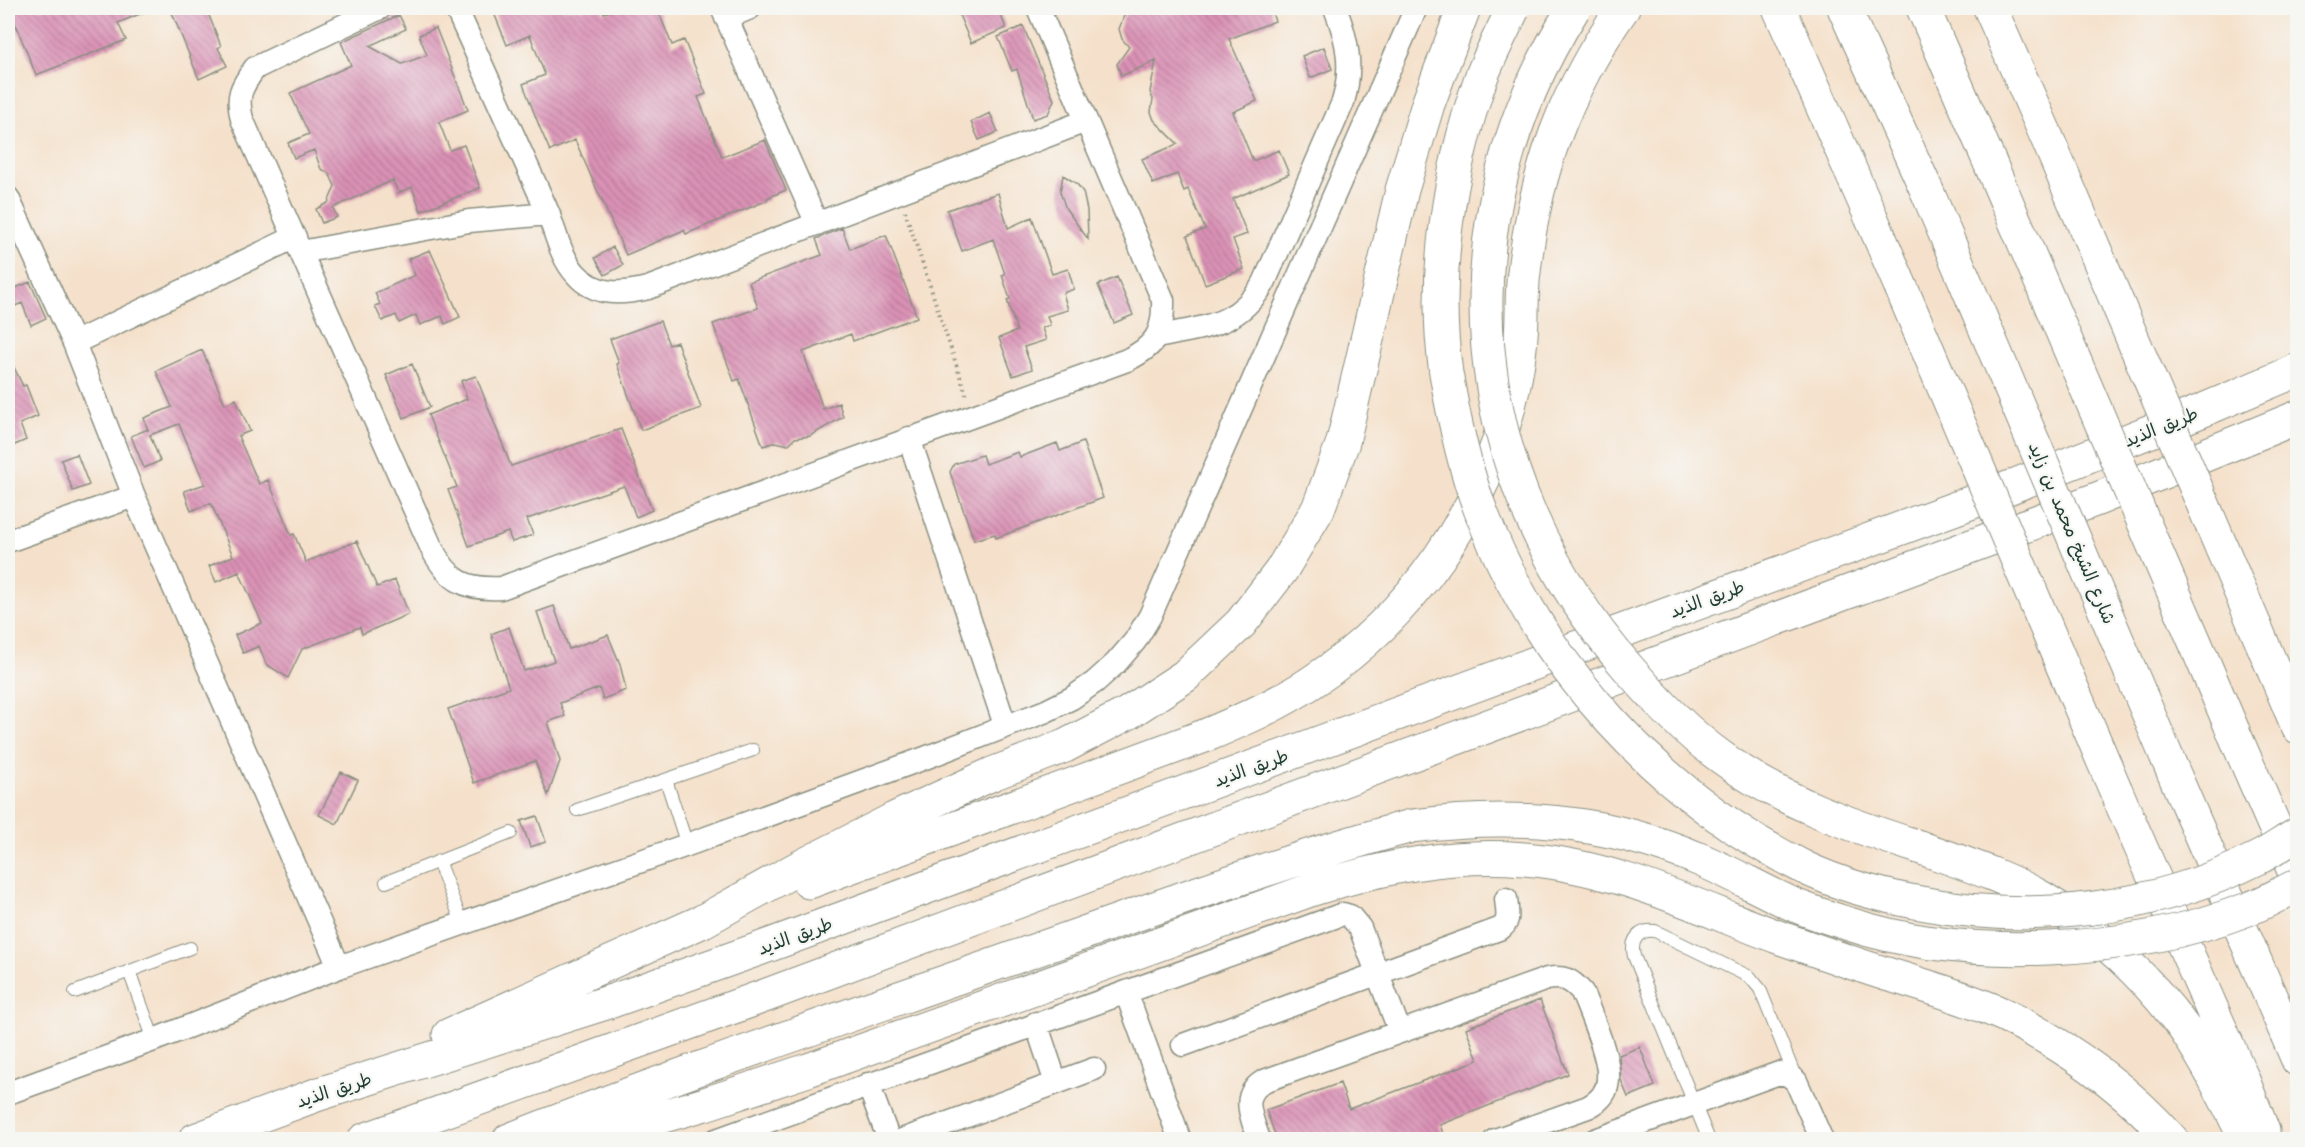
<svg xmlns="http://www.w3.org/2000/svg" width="2305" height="1147" font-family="Kalam,'Playpen Sans Arabic',sans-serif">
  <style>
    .building { fill: url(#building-back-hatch) }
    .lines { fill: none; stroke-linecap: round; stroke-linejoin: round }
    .lane-casing { stroke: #8a8f80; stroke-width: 14 }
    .street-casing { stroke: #8a8f80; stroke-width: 25 }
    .highway-casing { stroke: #8a8f80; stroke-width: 35 }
    .path { stroke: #8a8f80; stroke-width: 4; stroke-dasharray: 1.5 4.5; stroke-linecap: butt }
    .lane { stroke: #fff; stroke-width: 12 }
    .street { stroke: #fff; stroke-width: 22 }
    .highway { stroke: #fff; stroke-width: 33 }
    .highway-bridge-casing { stroke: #8a8f80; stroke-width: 35; stroke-linecap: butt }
    .highway-bridge { stroke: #fff; stroke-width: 33 }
    .labels { text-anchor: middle; stroke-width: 4.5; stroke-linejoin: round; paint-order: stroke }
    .street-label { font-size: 18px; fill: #1f3d34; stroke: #f6f6f2 }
  </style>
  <defs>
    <pattern id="building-back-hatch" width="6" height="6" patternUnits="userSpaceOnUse" patternTransform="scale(1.5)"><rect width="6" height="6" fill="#db92b6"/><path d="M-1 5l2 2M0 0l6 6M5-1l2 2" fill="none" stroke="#b17895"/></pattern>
  </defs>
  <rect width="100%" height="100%" fill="#f6f6f2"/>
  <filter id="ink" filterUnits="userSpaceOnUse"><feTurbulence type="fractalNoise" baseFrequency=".0167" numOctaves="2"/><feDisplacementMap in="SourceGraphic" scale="12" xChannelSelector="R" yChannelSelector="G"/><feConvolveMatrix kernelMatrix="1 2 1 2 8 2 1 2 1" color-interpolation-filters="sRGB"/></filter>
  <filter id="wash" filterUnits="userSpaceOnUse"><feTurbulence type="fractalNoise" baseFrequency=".008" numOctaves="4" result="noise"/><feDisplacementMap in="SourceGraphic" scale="24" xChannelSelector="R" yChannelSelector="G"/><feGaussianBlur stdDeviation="1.35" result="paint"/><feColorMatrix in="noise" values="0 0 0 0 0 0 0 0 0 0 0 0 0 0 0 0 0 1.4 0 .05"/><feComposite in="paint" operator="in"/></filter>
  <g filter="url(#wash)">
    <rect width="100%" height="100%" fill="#f5e1cb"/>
    <g id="blocks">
      <path class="building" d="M9 8H154L118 23 126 40 36 75Z
        M170 8H206L221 46 218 48 227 66 199 79Z
        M492 8H602L604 13 618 8H657L672 45 684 40 706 94 698 97 722 157 765 140 786 190 767 198 768 200 686 234 684 230 626 255 575 140 550 151 540 128 523 84 545 75 530 35 507 45Z
        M956 8H998L1006 28 971 43Z
        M1127 8H1270L1275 21 1229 39 1257 101 1233 112 1253 161 1279 150 1289 174 1233 199 1247 234 1233 239 1244 269 1205 284 1187 236 1205 229 1188 189 1184 191 1177 174 1153 184 1142 159 1178 144 1154 120 1151 112 1153 99 1150 92 1156 61 1121 76 1117 64 1129 47 1122 39 1119 29Z
        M399 15 406 29 369 46 402 64 427 55 419 35 436 28 468 110 439 122 450 150 464 145 480 188 421 211 412 187 398 193 393 180 333 208 337 217 322 223 316 209 328 203 335 186 329 173 321 169 314 150 294 158 288 143 309 134 290 93 351 65 341 42Z
        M1023 26 1054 100 1048 114 1033 119 1017 69 1012 71 998 37Z
        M1324 47 1332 69 1310 78 1302 56Z
        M990 113 998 132 979 140 971 122Z
        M1063 175 1077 184 1083 192 1087 210 1088 239 1066 209 1060 192Z
        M998 193 1008 228 1032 217 1052 274 1068 269 1074 289 1063 293 1068 310 1047 316 1050 325 1042 328 1046 340 1024 347 1032 369 1013 376 999 338 1017 331 1007 300 1010 299 1002 275 1005 274 993 239 962 251 947 210Z
        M842 228 850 249 886 235 917 317 853 341 851 334 803 352 823 409 839 403 843 417 810 436 795 438 788 445 776 442 763 446 739 379 734 381 713 324 758 308 749 282 822 255 816 239Z
        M613 247 623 265 605 275 595 258Z
        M430 250 460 317 445 324 442 316 420 325 416 315 399 323 396 315 382 321 375 306 380 304 375 293 415 275 408 259Z
        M1117 277 1133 315 1114 323 1098 285Z
        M30 282 46 318 31 325 22 303 8 309V291Z
        M660 321 669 345 677 342 701 408 641 430 617 364 619 363 610 339Z
        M202 350 225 404 236 399 250 431 238 436 259 484 268 480 291 535 294 534 306 562 357 541 377 587 395 580 409 614 362 634 360 627 302 649 288 678 266 664 259 646 243 653 235 635 262 623 239 572 216 582 209 566 233 556 211 503 191 511 184 491 205 484 179 424 150 435 160 461 144 468 131 436 148 429V431L144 418 172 407 156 371Z
        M8 355 23 386 26 385 38 416 20 424 26 440 8 448Z
        M412 364 430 407 404 418 386 375Z
        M476 376 511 466 621 429 652 510 636 517 624 486 527 519 533 535 512 542 508 532 469 546 448 490 457 487 428 415 467 399 461 381Z
        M1083 442 1103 498 996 538 995 534 974 540 950 472 954 464 982 455 985 464 1018 452 1020 457 1057 443 1060 451Z
        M77 454 89 485 73 491 61 460Z
        M554 606 569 649 608 635 620 664 626 690 603 699 599 688 560 703 565 716 548 722 560 761 548 795 535 761 474 783 448 709 509 688 491 634 509 627 524 671 554 661 537 612Z
        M341 772 358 780 337 824 319 815Z
        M537 816 546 842 530 847 521 821Z
        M1540 1000 1568 1074 1440 1125 1444 1136 1436 1140H1416L1414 1134 1398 1140H1277L1266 1110 1340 1083 1349 1109 1478 1060 1466 1028Z
        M1640 1047 1655 1086 1628 1097 1621 1080 1619 1055Z"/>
    </g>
  </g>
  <g filter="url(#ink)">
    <use href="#blocks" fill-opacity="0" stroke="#8a8f80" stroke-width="1.5"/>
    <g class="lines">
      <g class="lane-casing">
        <path id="lane" d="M666 780 687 845
          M577 810 753 750
          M438 861 463 925
          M386 882 511 833
          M129 971 154 1040
          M75 992 190 948
          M1709 1140 1634 956C1630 940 1639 929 1655 931L1750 977 1760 989 1796 1079"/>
      </g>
      <g class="street-casing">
        <path id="street" d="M380 8 255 68C241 87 236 96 242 119L432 549C449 581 465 590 501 588L1127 360C1156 346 1164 332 1163 300L1038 8
          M456 8C486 74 516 141 546 208 555 229 560 257 576 274 596 297 623 294 648 288L1086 121
          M722 8 817 224
          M726 18 750 8
          M8 198 74 343 134 496 339 967
          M301 252 469 221 549 214
          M1157 337C1204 326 1236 328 1264 283L1343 102C1353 68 1348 40 1335 8
          M74 343 295 237
          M909 438 1005 725
          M8 541 134 496
          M1126 992 1180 1140
          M1036 1023 1056 1083
          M1183 1045 1499 929C1511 923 1507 911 1506 899
          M868 1084 889 1140
          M8 1093 154 1040 339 967 687 845 925 758 1046 711 1072 698 1095 682 1116 663 1135 641 1150 616 1416 8
          M716 1140 1343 914 1350 916 1360 928 1400 1032
          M902 1140 1094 1069
          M1259 1140C1252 1117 1239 1096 1264 1081L1547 979C1563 976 1571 979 1582 992 1590 1013 1610 1057 1608 1078 1608 1092 1600 1101 1588 1107L1495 1140
          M1595 1140 1779 1073 1788 1075 1796 1081 1822 1140"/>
      </g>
      <g class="highway-casing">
        <path id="highway" d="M1779 8 1871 217
          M1844 8 1927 191
          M1923 8 1990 163
          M1990 8 2045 133
          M2289 706 2298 727
          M2233 731 2298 880
          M2168 760 2298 1060
          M2116 791 2243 1080 2263 1131
          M1919 847C1960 862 2004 876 2042 898 2097 930 2149 979 2186 1031 2209 1065 2228 1103 2246 1140
          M809 882 1207 735C1243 720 1279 704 1312 682 1411 617 1486 510 1512 394 1516 375 1520 355 1521 336 1523 315 1521 293 1524 272 1535 171 1565 91 1623 8
          M449 1035 703 921 798 868 894 819 992 774 1065 746 1128 713 1185 676 1241 623 1281 571 1318 509 1343 442 1402 190 1428 104 1464 8
          M195 1140 316 1095 612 1001 759 949 1983 498 2201 411 2298 370
          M364 1140 767 995 1993 538 2100 498 2298 417
          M509 1140C674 1075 843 1018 1010 959 1143 913 1275 862 1412 826
          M581 1140 705 1104 808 1070 1313 889C1382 867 1451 853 1524 859 1614 866 1695 906 1778 937 1812 949 1846 961 1880 972 1922 985 1964 997 2004 1015 2067 1046 2125 1087 2172 1140"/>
      </g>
      <path class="path" d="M905 211 967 397"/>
      <use href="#lane" class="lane"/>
      <use href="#street" class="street"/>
      <use href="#highway" class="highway"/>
      <g class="highway-bridge-casing">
        <path id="highway-bridge" d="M1574 8C1438 222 1462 479 1629 669 1657 701 1686 732 1721 757 1780 801 1850 825 1919 847
          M1513 9C1502 32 1490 55 1481 78 1449 169 1432 277 1446 373 1454 420 1464 469 1482 514 1541 666 1659 796 1805 868 1839 884 1878 895 1915 902 2030 925 2153 911 2258 858 2272 851 2284 842 2298 834
          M2045 133 2289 706
          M1990 163 2233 731
          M1927 191 2168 760
          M1871 217 2116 791
          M1412 826C1513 813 1606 819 1701 860 1732 873 1761 890 1792 904 1810 912 1830 918 1849 924 1968 963 2131 954 2248 909 2265 903 2281 893 2298 885"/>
      </g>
      <use href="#highway-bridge" class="highway-bridge"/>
    </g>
  </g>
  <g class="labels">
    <g class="street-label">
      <text transform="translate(2161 427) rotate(-22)" y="6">طريق الذيد</text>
      <text transform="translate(2072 533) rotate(67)" y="6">شارع الشيخ محمد بن زايد</text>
      <text transform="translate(1707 599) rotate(-20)" y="6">طريق الذيد</text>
      <text transform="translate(1251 768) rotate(-20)" y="6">طريق الذيد</text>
      <text transform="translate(795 936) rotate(-20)" y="6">طريق الذيد</text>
      <text transform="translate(334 1090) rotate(-18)" y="6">طريق الذيد</text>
    </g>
  </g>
  <rect width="2305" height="1147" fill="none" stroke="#f6f6f2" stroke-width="30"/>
</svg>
